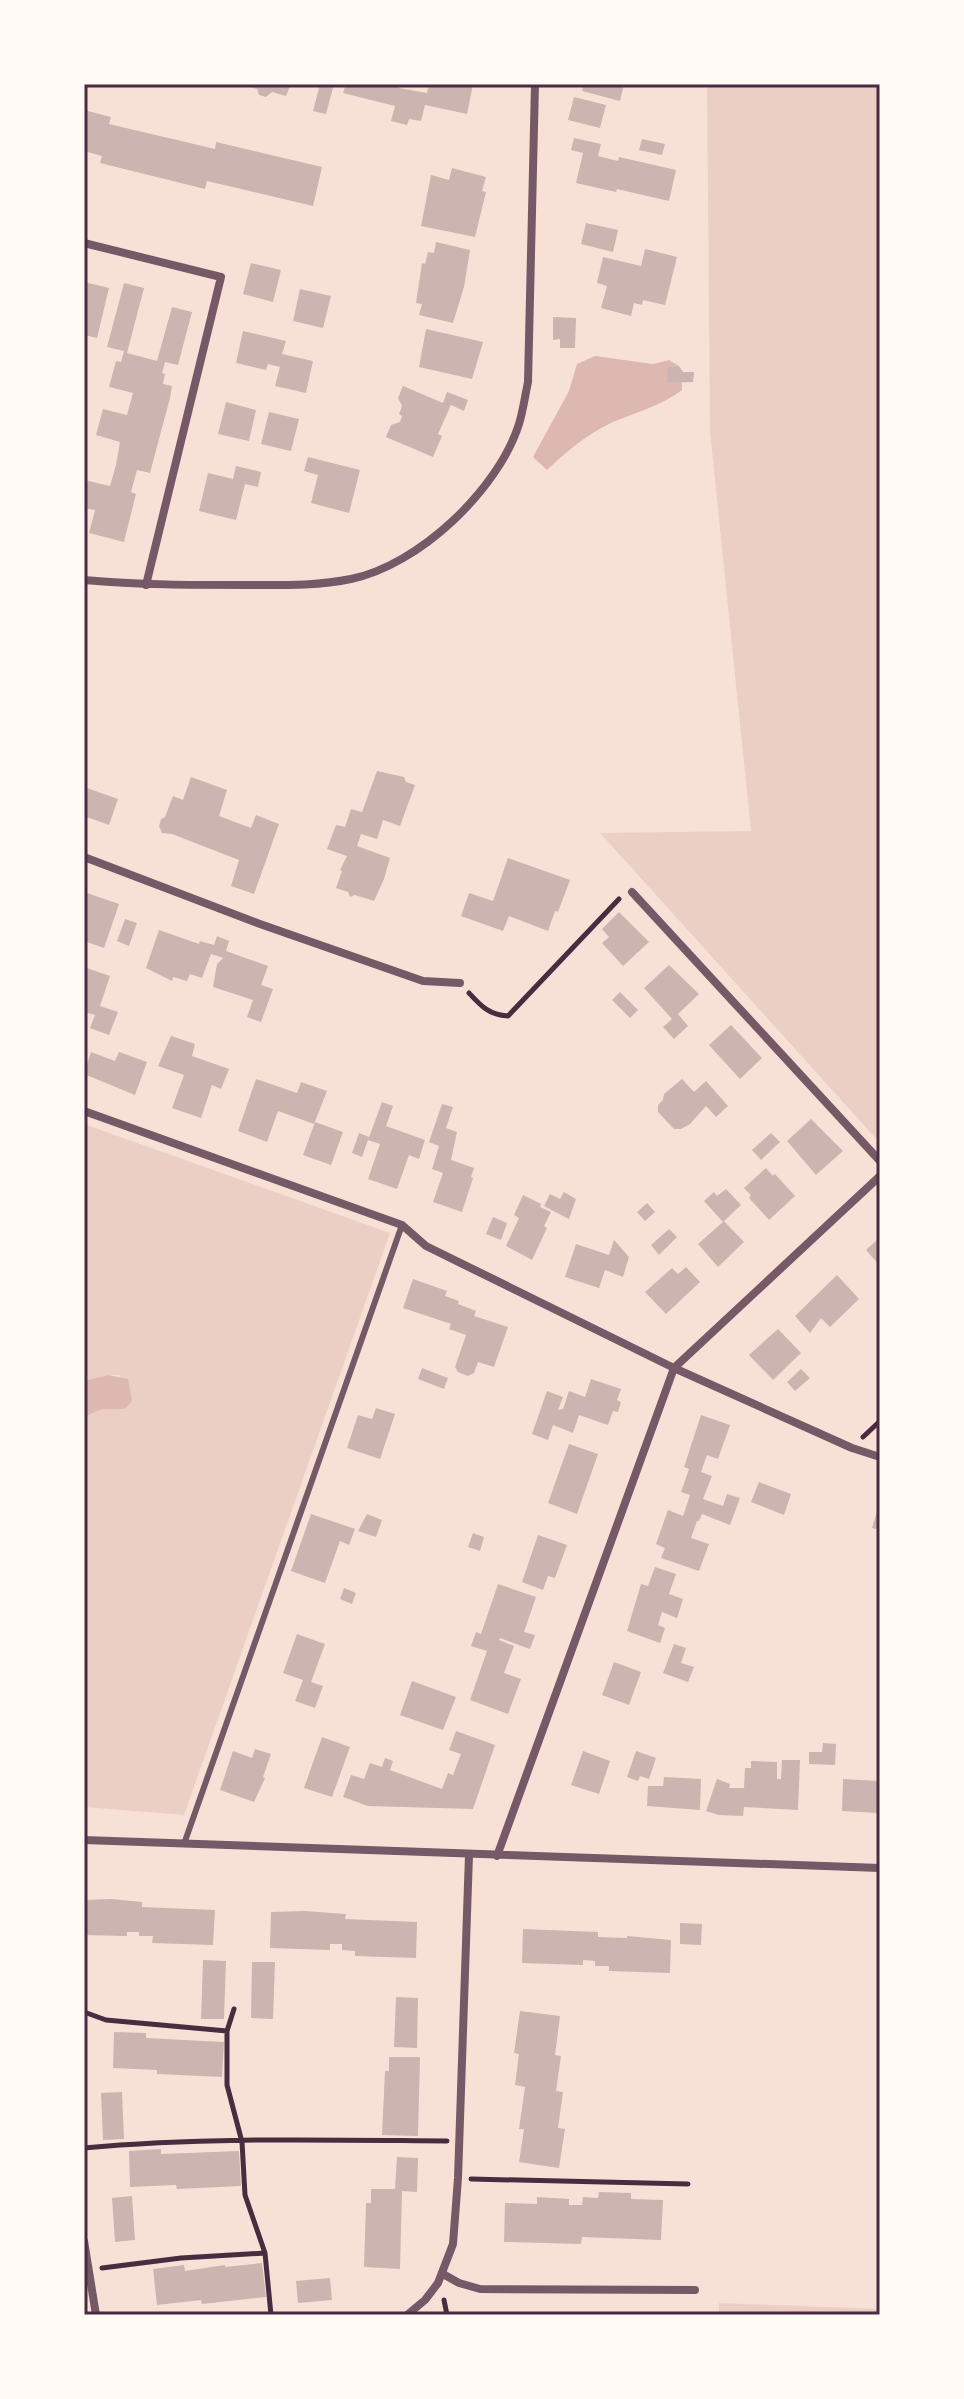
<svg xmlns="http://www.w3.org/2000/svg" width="964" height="2399" font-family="Georgia,serif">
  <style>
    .green { fill: #ebcfc5 }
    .water { fill: #dcb8b0 }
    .building { fill: #ccb4b1 }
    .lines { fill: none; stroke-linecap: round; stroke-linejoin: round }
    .path { stroke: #4a2c40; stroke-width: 5 }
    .service { stroke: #755966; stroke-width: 6 }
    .minor { stroke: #755966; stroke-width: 8 }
    .neatline { fill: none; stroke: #4a2c40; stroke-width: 3 }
  </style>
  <rect width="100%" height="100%" fill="#f7e1d7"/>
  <path class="green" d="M707 84H880V1143L600 833 751 831 710 431Z
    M84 1124 390 1233 184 1815 84 1807V1417C90 1415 99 1409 106 1409 119 1408 123 1414 132 1401L119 1375H108L84 1381Z
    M719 2303 880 2309V2315H719Z"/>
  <path class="water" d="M595 356 653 364 669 360 679 366 668 367V383L682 382V390C661 406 637 412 613 422 587 434 567 451 547 470L533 457 569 391 577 364Z
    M108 1375 128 1379 132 1401C123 1414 119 1408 106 1409 99 1409 90 1415 84 1417V1381Z"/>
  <path class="building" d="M241 84H291L286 96 272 92 266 97 259 95 257 89Z
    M320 84H334L326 114 313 111Z
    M346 84H400L399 88 427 93 429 84H473L467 114 425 105 421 121 409 119 407 125 391 121 395 106 343 93Z
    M584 84H624L620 101 582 91Z
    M574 97 606 105 600 128 568 120Z
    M84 110 111 117 109 124 215 149 216 142 322 167 313 206 207 181 205 189 100 163 102 156 84 151Z
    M574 138 601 144 598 156 618 161 619 157 676 170 669 201 617 189 616 192 576 183 583 153 571 150Z
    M642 139 665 144 662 155 639 150Z
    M452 168 486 177 482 191 486 192 475 237 421 226 431 175 449 180Z
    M586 223 618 230 613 252 581 244Z
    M436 242 470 250 464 287 453 323 419 315 422 304 416 303 422 263 425 264 428 252 434 253Z
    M645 249 677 257 665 305 643 300 642 305 634 303 631 316 601 308 607 286 597 283 603 257 641 266Z
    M251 263 281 270 273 302 243 294Z
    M84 282 109 288 97 338 84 335Z
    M124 283 144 288 127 353 157 361 172 307 192 312 178 365 165 362 162 373 165 374 163 384 172 386 170 398 150 473 137 470 131 492 136 494 124 542 89 533 95 510 84 508V480L110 486 116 465 120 442 96 435 103 409 127 415 133 393 109 387 116 361 121 362 124 351 107 347Z
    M300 289 331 296 323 328 293 321Z
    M553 317 576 318 575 348H560V339L553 340Z
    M426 329 483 342 472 379 419 367Z
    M243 331 286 341 282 354 313 361 306 393 275 386 280 367 268 364 266 370 236 363Z
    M679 366 683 372H694L693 382 667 383 668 367Z
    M403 386 443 403 447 392 468 400 464 411 451 405 438 434 442 436 433 457 386 437 391 425 400 422 402 416 399 414 402 406 398 398Z
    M226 402 256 410 249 441 218 434Z
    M269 412 299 419 291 451 261 444Z
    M308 457 360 470 349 513 311 503 318 475 304 471Z
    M236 466 261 472 258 487 245 484 236 520 199 511 208 473 233 479Z
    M377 771 404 777 406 782 415 785 400 826 383 820 377 839 361 834 357 846 390 858 384 879 374 901 355 895 350 897 348 892 336 888 342 871 340 870 347 856 327 849 336 825 345 827 351 809 362 812Z
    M191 777 227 790 219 816 251 828 256 815 279 824 254 894 231 886 239 860 172 834 162 833 159 826 161 819 165 817 173 796 183 800Z
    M84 787 118 799 109 825 84 816Z
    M508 858 570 880 558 912 555 911 548 931 509 916 503 931 461 916 469 893 493 901Z
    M84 892 119 904 104 948 84 941Z
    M619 912 649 942 623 966 602 943 609 937 602 929Z
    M125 919 137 923 129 946 117 941Z
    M159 930 199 944 200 941 214 945 217 936 229 941 226 951 268 966 261 985 273 989 261 1022 247 1017 253 1000 213 987 217 964 223 958 211 954 202 978 190 974 187 981 173 977 172 981 146 968Z
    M669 965 699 994 678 1014 688 1026 674 1039 663 1027 672 1019 644 988Z
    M84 967 110 976 100 1006 118 1012 109 1035 90 1028 95 1015 84 1012Z
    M620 992 638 1010 630 1018 612 1000Z
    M731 1025 762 1058 740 1079 709 1045Z
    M171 1036 195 1044 192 1056 229 1069 221 1089 212 1085 201 1118 172 1108 184 1075 158 1066Z
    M91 1052 115 1061 119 1052 147 1062 135 1095 84 1074Z
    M256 1079 297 1093 301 1082 327 1091 314 1124 278 1111 267 1142 238 1131Z
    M682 1079 694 1092 706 1081 728 1106 716 1117 706 1106 690 1124 681 1129H674L658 1112V1105L663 1100 664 1094Z
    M382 1102 393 1106 386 1126 425 1140 419 1159 409 1155 397 1189 368 1179 380 1144 368 1140Z
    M442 1104 453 1107 446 1128 457 1132 451 1160 474 1168 471 1177 473 1178 462 1212 433 1202 443 1173 432 1169 439 1146 429 1142Z
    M811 1119 843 1151 816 1175 787 1141Z
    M315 1122 343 1132 331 1165 303 1155Z
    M359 1133 369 1137 362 1157 352 1153Z
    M771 1133 780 1142 761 1160 752 1150Z
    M766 1168 773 1176 775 1174 795 1196 769 1220 749 1198 751 1195 744 1188Z
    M726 1189 741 1205 723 1222 704 1201 714 1192 717 1196Z
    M564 1192 576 1199 569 1219 544 1206 550 1194 560 1199Z
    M523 1195 541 1204 540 1207 551 1212 544 1226 547 1228 532 1260 506 1246 519 1218 514 1215Z
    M647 1203 655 1212 645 1221 637 1212Z
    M493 1217 507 1223 501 1240 486 1234Z
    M724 1221 744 1242 718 1267 698 1244Z
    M669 1229 677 1237 659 1255 651 1245Z
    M880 1237V1266L866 1250Z
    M614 1240 629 1257 623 1277 605 1270 599 1288 565 1277 576 1244 609 1255Z
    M686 1267 700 1282 666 1314 645 1292 672 1268 678 1274Z
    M837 1275 859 1299 830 1327 821 1318 810 1333 795 1316Z
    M413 1279 447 1291 445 1296 459 1301 458 1304 476 1311 474 1316 508 1327 494 1367 478 1362 474 1373 468 1376 458 1372 455 1367 466 1335 449 1329 451 1324 403 1308Z
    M778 1329 801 1353 773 1380 749 1355Z
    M422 1368 448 1378 444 1389 418 1379Z
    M801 1369 810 1378 795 1391 787 1382Z
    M591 1379 621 1389 617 1400 621 1402 618 1412 613 1411 608 1425 579 1415 573 1433 553 1425 548 1440 532 1434 547 1391 563 1397 558 1410 563 1409 569 1391 585 1397Z
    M376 1408 395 1414 380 1459 347 1448 358 1415 372 1419Z
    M701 1415 730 1425 718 1459 707 1455 701 1472 712 1476 703 1499 723 1506 727 1494 740 1498 730 1525 702 1514 699 1521H697L691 1538 709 1544 699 1571 661 1558 665 1548 656 1544 668 1510 683 1516 690 1495 681 1492 689 1469 684 1467Z
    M569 1444 598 1454 577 1514 548 1503Z
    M759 1482 791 1494 784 1515 751 1502Z
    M880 1502V1530L872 1528Z
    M311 1514 355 1529 349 1545 340 1541 325 1583 291 1571Z
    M367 1514 382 1520 376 1537 358 1531Z
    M473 1533 484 1537 480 1551 468 1547Z
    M538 1535 567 1545 555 1578 548 1576 543 1590 522 1582Z
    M655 1567 676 1574 669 1594 683 1599 677 1618 662 1612 658 1625 665 1628 660 1643 627 1631 641 1584 648 1586Z
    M498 1584 536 1597 524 1632 535 1635 530 1649 500 1638 499 1640 514 1646 504 1673 521 1679 508 1714 470 1700 487 1651 471 1646 476 1632 481 1634Z
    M344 1588 356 1593 352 1604 340 1599Z
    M297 1634 325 1644 311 1682 323 1686 315 1708 295 1701 303 1680 283 1673Z
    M674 1644 686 1648 681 1663 694 1667 688 1682 663 1673Z
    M614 1662 641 1672 629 1705 602 1695Z
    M412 1681 456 1697 443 1730 400 1715Z
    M456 1731 495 1745 473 1809 368 1806 343 1797 351 1775 364 1779 370 1763 382 1767 385 1758 393 1761 390 1770 442 1789 448 1773 453 1775 461 1754 449 1750Z
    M322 1737 350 1747 332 1797 304 1788Z
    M823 1743 836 1744 835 1765 809 1764V1752H822Z
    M255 1749 271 1754 263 1777 265 1778 254 1802 220 1790 233 1751 252 1758Z
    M583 1751 610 1761 599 1794 571 1785Z
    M636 1751 656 1758 649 1779 640 1776 638 1781 627 1777Z
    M782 1760H800L798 1810 744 1807 743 1816 719 1815 706 1811 717 1779 730 1784 729 1788H744L745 1768H751V1761L777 1762V1779H781Z
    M664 1777 701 1779 700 1810 647 1806 648 1786H663Z
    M843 1779 879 1781 878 1813 842 1811Z
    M112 1899 142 1902V1907L215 1910 213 1945 152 1943 153 1936H139V1932H127V1936L84 1935V1900Z
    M305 1911 346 1914 345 1919 417 1922 416 1958 355 1956V1951L342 1950V1944H330V1950L270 1948 271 1912Z
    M680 1923 702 1924 701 1945 680 1944Z
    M523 1929 598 1932V1937L627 1938V1936L671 1940 670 1973 609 1971V1966H595V1961L583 1960V1965L522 1963Z
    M203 1960 226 1961 224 2019H201Z
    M252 1962H275L273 2019 251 2018Z
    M396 1997 418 1998 417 2048 394 2047Z
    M520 2011 560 2016 555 2055 561 2056 556 2091 563 2092 558 2128 565 2129 559 2168 519 2162 524 2129H519L525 2087 515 2085 519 2054 514 2053Z
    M114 2032 146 2033V2038L224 2042 222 2077 157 2074V2070L113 2068Z
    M389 2057H420L418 2136 382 2135 385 2071H389Z
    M122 2092 124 2139 103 2140 101 2093Z
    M161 2149V2154L239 2151 241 2186 177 2189 176 2185 130 2187 129 2151Z
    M397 2157 418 2158 417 2192 402 2191 400 2269 364 2267 366 2203H371V2189H395Z
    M599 2192 631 2193V2199L663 2200 661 2240 582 2237 581 2244 504 2242 505 2203 537 2204V2197L569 2199V2205H582L583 2197 598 2198Z
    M132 2196 135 2240 115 2242 112 2198Z
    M262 2263 266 2297 202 2304 201 2300 157 2305 153 2269 184 2265 185 2271 225 2265V2267Z
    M330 2278 332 2300 298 2303 296 2281Z"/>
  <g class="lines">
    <path class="path" d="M469 993C481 1006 489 1015 508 1016L619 899
      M863 1437 880 1421
      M234 2009 227 2031V2085L242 2142 245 2195 265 2253 271 2315
      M84 2012 106 2020 227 2031
      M84 2148C204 2137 326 2140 447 2141
      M471 2179 688 2184
      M102 2268 181 2258 265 2253
      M444 2300 447 2315"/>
    <path class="service" d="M184 1844 402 1225"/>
    <path class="minor" d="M84 243 221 277 146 585
      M84 580C139 585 193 585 248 585 282 585 317 586 351 579 419 565 498 490 519 424 523 411 525 396 528 382L535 84
      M84 857 260 924 423 981 460 983
      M632 892 880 1161
      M84 1111 402 1225 426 1246 674 1368 852 1448 880 1457
      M84 1840 880 1868
      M497 1856 674 1368 880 1176
      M84 2241 96 2315
      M443 2274 459 2283 480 2289 695 2290
      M407 2315 425 2300 438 2283 453 2244 458 2178 469 1855"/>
  </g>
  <rect width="964" height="2399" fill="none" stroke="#fffaf5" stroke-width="172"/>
  <rect x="86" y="86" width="792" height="2227" class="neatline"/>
</svg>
